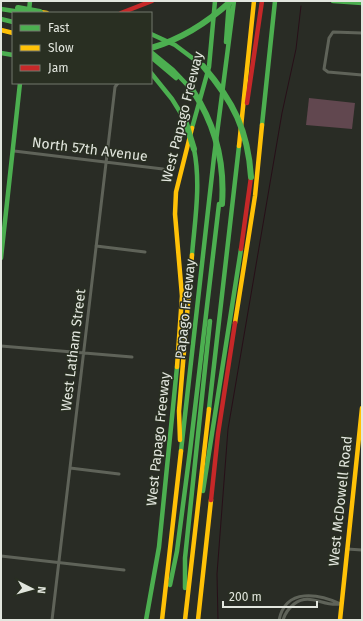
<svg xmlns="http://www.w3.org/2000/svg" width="363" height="621" font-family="'Fira Sans',sans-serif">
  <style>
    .green { fill: #61474f }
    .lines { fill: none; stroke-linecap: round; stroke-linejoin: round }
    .stream { stroke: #270f18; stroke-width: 1 }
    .street { stroke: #5f6359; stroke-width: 3 }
    .fast { stroke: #4caf50; stroke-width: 4.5 }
    .slow { stroke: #ffc107; stroke-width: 4.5 }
    .jam { stroke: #c62828; stroke-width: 4.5 }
    .fast-bridge { stroke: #4caf50; stroke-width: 6 }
    .labels { text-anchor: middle; stroke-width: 3; stroke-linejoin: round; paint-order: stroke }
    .street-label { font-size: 14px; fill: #e2e6de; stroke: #292f22 }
  </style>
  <rect width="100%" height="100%" fill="#292c25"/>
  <path class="green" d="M309 98 355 103 352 129 306 125Z"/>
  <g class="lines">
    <path class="stream" d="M218 620 217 574 228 429 282 113 296 49 301 6"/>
    <path class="street" d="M362 33 333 32 329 38 324 69 328 72 362 75
      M14 151 163 169
      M96 246 145 252
      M1 346 132 357
      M70 468 119 474
      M347 549 362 550
      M1 556 124 570
      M52 620 115 87 118 83
      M279 620C286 587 319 594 341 604
      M283 620C285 613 288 609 294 604 310 592 323 607 340 604"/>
    <path class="fast" d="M333 1 362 3
      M1 9 27 13
      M29 11 30 1
      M1 19 13 22
      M151 34 175 45 203 66
      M226 42 229 1
      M151 52 173 70 193 91
      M1 53 13 55
      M151 57 176 78
      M151 73 172 99 185 120
      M262 125 275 1
      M192 128 209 67 215 1
      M192 255C195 219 201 184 194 149
      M1 258 20 83
      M209 409 239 146
      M181 451 214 157 234 1
      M203 491 241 249
      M170 585 177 551 190 451 219 204
      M185 588V558L210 321
      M146 620 159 547 177 367"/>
    <path class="slow" d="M40 12 47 13
      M1 30 13 33
      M239 146 254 1
      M235 323 255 196 262 125
      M177 367 182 296 175 214 176 192 192 128
      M180 440 179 411 192 255
      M162 620 181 451
      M185 620 209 409
      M198 620 211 500
      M340 620 362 408"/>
    <path class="jam" d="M121 13 152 1
      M247 103 262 1
      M241 249 251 177
      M211 500 218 434 235 323"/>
    <path class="fast-bridge" d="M18 8 40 12
      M151 48C182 39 207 23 231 1
      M203 66C233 101 248 130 251 177
      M193 91C216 126 225 162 222 204
      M185 120 194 149"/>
  </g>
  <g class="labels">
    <g class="street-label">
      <text transform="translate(182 117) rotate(-76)" y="5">West Papago Freeway</text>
      <text transform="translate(90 149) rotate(7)" y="5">North 57th Avenue</text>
      <text transform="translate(185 309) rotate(-84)" y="5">Papago Freeway</text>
      <text transform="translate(73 350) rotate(-83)" y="5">West Latham Street</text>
      <text transform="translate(158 439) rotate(-84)" y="5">West Papago Freeway</text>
      <text transform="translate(340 501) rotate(-84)" y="5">West McDowell Road</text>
    </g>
  </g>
  <rect width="363" height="621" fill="none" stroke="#e2e6de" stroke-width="4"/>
  <rect x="12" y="12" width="140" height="72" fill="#292f22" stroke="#73786d"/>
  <rect x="20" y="25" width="20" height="6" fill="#4caf50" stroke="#73786d"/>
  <text x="48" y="32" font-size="12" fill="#e2e6de">Fast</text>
  <rect x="20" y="45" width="20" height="6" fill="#ffc107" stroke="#73786d"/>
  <text x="48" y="52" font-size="12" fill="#e2e6de">Slow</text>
  <rect x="20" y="65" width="20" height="6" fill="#c62828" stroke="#73786d"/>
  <text x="48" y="72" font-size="12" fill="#e2e6de">Jam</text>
  <g transform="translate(32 589) rotate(96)" stroke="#292f22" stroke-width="3" paint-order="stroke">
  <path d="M0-3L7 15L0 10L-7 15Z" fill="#e2e6de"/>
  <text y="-6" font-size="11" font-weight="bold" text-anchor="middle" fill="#e2e6de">N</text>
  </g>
  <path d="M223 601v6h94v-6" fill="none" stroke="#e2e6de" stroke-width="2"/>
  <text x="229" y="601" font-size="12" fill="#e2e6de" stroke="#292f22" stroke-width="3" paint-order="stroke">200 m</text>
</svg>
